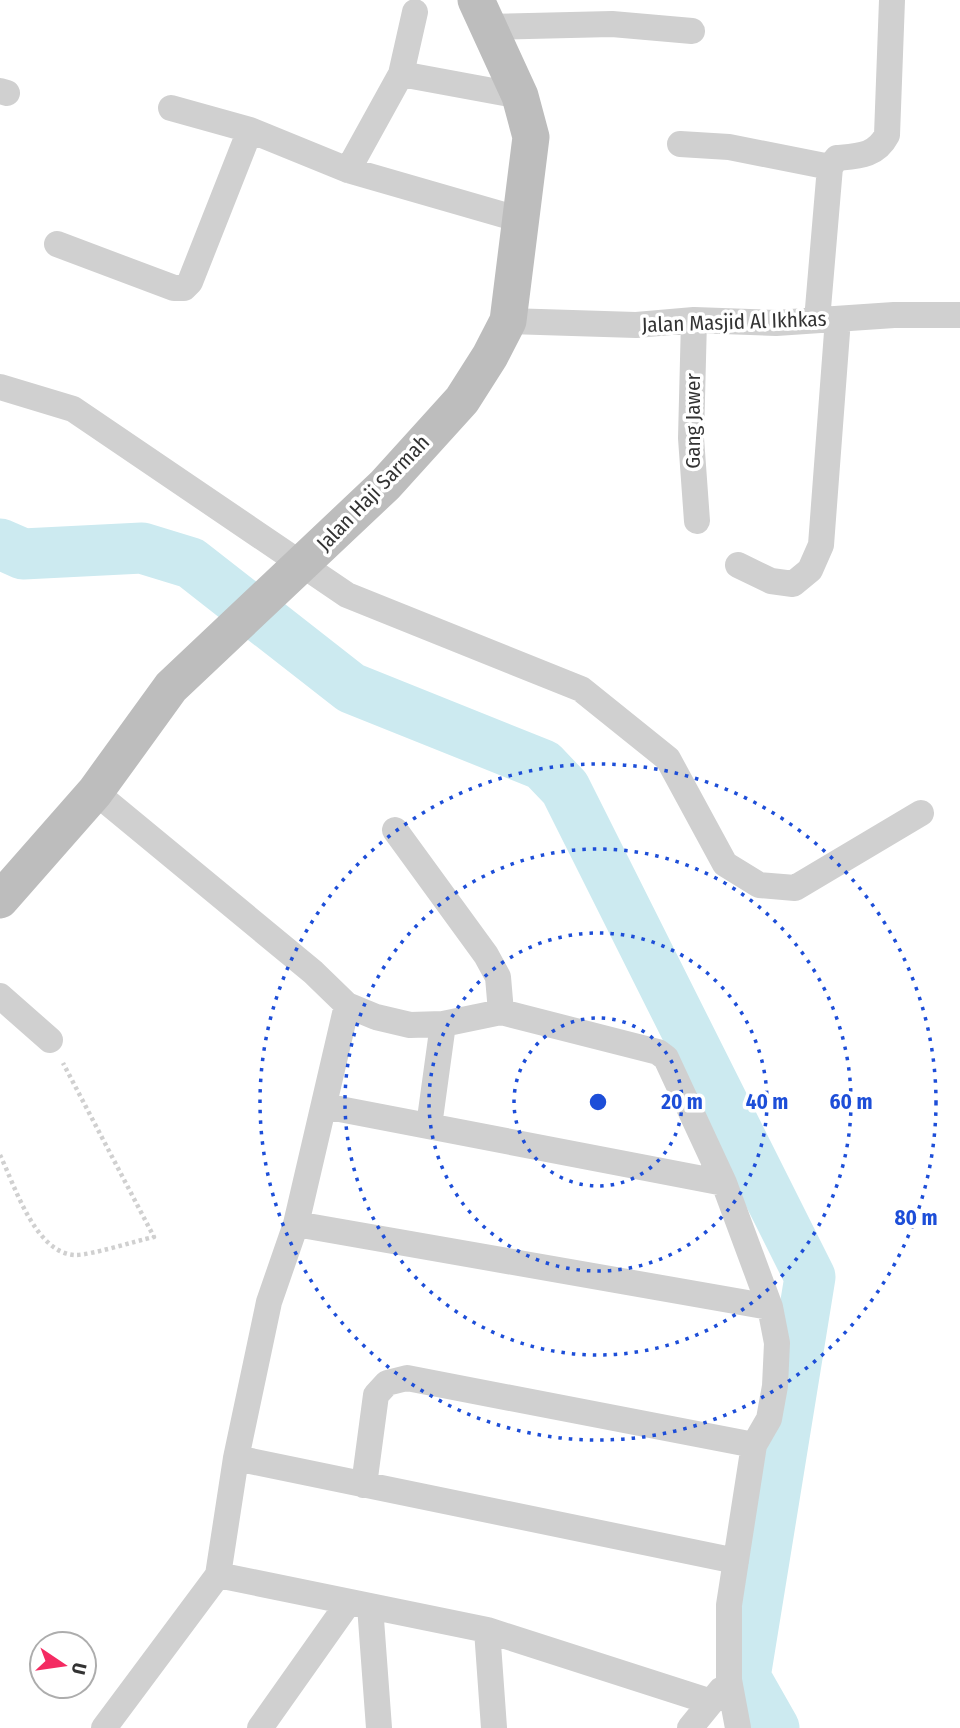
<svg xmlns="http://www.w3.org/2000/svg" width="960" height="1728" font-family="'Fira Sans Condensed',sans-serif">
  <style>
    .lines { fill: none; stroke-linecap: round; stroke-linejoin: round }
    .river { stroke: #cceaf0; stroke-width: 51 }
    .path { stroke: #d0d0d0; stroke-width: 4.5; stroke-dasharray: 3.5 3.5; stroke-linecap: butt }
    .street { stroke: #d0d0d0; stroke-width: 26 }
    .secondary { stroke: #bdbdbd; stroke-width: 37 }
    .ring { fill: none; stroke: #1d4ed8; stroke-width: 3.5; stroke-dasharray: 3.5 7 }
    .labels { text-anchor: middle; stroke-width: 7; stroke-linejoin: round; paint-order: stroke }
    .street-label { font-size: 21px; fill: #333; stroke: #fff }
    .centre { fill: #1d4ed8; stroke: #fff; stroke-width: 3.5 }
    .ring-label { font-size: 21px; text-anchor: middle; font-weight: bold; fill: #1d4ed8; stroke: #fff; stroke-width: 7; stroke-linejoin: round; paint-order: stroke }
  </style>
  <rect width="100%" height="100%" fill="#fff"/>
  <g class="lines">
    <path class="river" d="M0 544 23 554 142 548 191 563 351 688 543 765 565 788 810 1277 745 1677 774 1728"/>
    <path class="path" d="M0 1155C15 1186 35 1253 75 1255 92 1255 135 1241 154 1237L63 1063"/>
    <path class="street" d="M415 12 401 74 520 96
      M485 27 612 24 692 31
      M0 91 7 93
      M171 108 250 130 348 170 521 220
      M680 144 729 147 830 167
      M348 170 401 74
      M57 244 174 288H184L190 282 250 130
      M694 320 691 438 697 521
      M817 320 830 167 837 158C859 156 876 156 887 135L892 0
      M508 321 636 325 694 320 776 323 894 315H960
      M0 387 73 409 347 595 581 689 668 759 725 864 759 885 795 888 921 813
      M738 565 771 581 793 584 810 570 821 545 838 319
      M95 792 313 972 347 1005 376 1017 410 1025 443 1024 501 1012 658 1052 666 1058 724 1183 770 1307 777 1343 775 1386 769 1419 754 1445 729 1605V1680L738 1728
      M395 830 486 955 498 977 501 1012
      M0 996 50 1040
      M324 1106 724 1183
      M429 1126 443 1024
      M296 1224 770 1307
      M236 1458 736 1561
      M364 1485 376 1395 387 1383 407 1378 754 1445
      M218 1575 487 1630 711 1702
      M370 1606 379 1728
      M487 1630 494 1728
      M104 1728 218 1575 236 1458 269 1302 296 1224 347 1005
      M260 1728 349 1602
      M690 1728 721 1690"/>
    <path class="secondary" d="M0 900 95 792 171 687 385 485 462 400 490 356 508 321 531 137 520 96 476 0"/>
  </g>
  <g class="ring">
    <circle cx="598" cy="1102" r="84"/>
    <circle cx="598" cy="1102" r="169"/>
    <circle cx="598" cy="1102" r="253"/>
    <circle cx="598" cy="1102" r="338"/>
  </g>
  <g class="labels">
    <g class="street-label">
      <text transform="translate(734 322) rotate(-2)" y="7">Jalan Masjid Al Ikhkas</text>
      <text transform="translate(693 421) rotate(-90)" y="7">Gang Jawer</text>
      <text transform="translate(373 493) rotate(-46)" y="7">Jalan Haji Sarmah</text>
    </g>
  </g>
  <circle cx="598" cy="1102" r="10" class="centre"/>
  <g class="ring-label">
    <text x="682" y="1109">20 m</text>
    <text x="767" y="1109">40 m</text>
    <text x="851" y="1109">60 m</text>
    <text x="916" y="1225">80 m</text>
  </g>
  <g transform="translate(63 1665) rotate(103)"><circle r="33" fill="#ffffff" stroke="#adadad" stroke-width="2"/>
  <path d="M0-5L12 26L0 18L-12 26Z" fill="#f42b62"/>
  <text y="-10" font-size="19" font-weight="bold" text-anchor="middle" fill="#333333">U</text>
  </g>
</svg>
